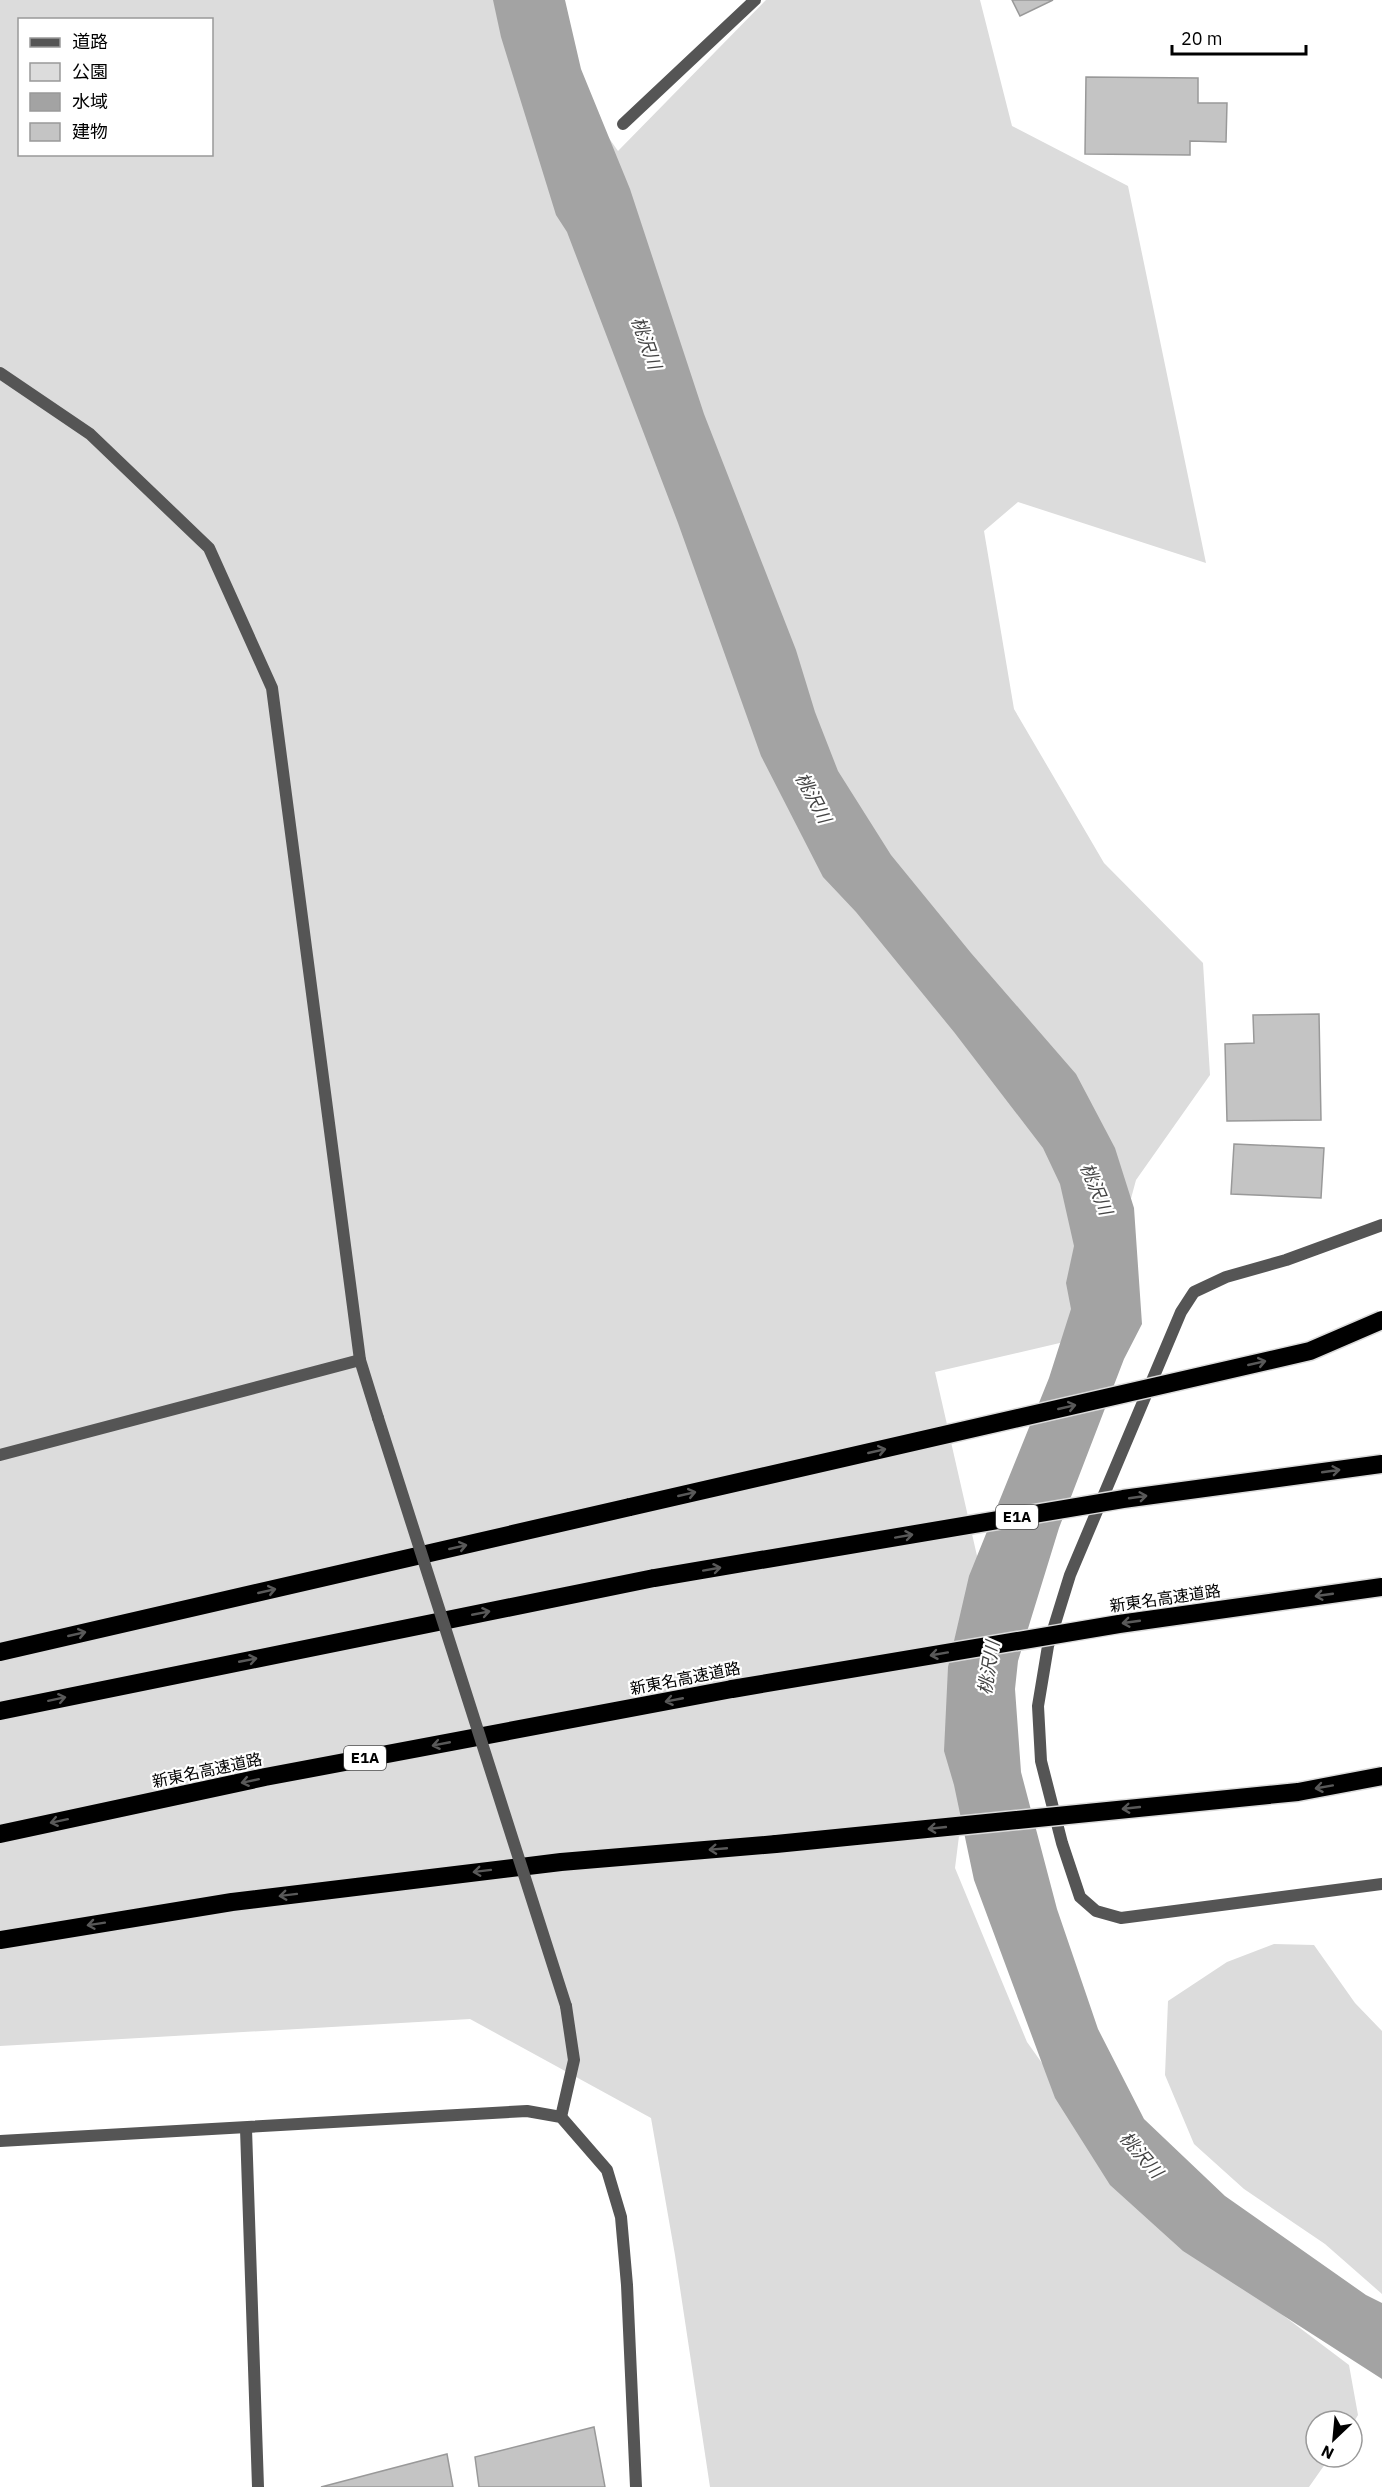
<svg xmlns="http://www.w3.org/2000/svg" width="1382" height="2487" font-family="'IBM Plex Sans','Noto Sans JP',sans-serif">
  <style>
    .green { fill: #dcdcdc; fill-rule: evenodd }
    .water { fill: #a3a3a3 }
    .building { fill: #c4c4c4; stroke: #999; stroke-width: 1.5 }
    .lines { fill: none; stroke-linecap: round; stroke-linejoin: round }
    .motorway-casing { stroke: #dbdbdb; stroke-width: 21 }
    .service { stroke: #555; stroke-width: 12 }
    .minor { stroke: #555; stroke-width: 12 }
    .tertiary { stroke: #555; stroke-width: 12 }
    .motorway { stroke: #000; stroke-width: 18 }
    .motorway-bridge-casing { stroke: #dbdbdb; stroke-width: 21; stroke-linecap: butt }
    .minor-bridge { stroke: #555; stroke-width: 12 }
    .motorway-bridge { stroke: #000; stroke-width: 18 }
    .oneway { stroke: #595959 }
    .labels { text-anchor: middle; stroke-width: 4.5; stroke-linejoin: round; paint-order: stroke }
    .shield { fill: #fff; stroke: #4c4c4c; stroke-width: 1.5 }
    .shield-label { font-size: 15px; font-weight: bold; fill: #000 }
    .street-label { font-size: 16px; fill: #000; stroke: #fff }
    .water-label { font-size: 18px; font-style: italic; fill: #444; stroke: #fff }
  </style>
  <rect width="100%" height="100%" fill="#fff"/>
  <path class="green" d="M0 0H512L618 151 766 0H980L1012 126 1128 186 1206 563 1018 502 984 531 1014 709 1104 863 1203 963 1210 1075 1136 1180 1094 1335 935 1372 988 1604 955 1868 1027 2042 1150 2215 1349 2365 1358 2415 1352 2425V2421H1316V2457H1330L1309 2487H710L675 2255 651 2118 470 2019 0 2046ZM20 20H212V154H20Z
    M1274 1944 1314 1945 1355 2003 1382 2031V2294L1325 2244 1244 2189 1194 2144 1165 2075 1168 2001 1227 1962Z"/>
  <path class="water" d="M493 0H565L581 69 630 189 704 414 796 650 815 712 838 771 891 855 971 953 1076 1074 1115 1148 1134 1208 1142 1324 1124 1359 1059 1528 1018 1661 1015 1689 1021 1772 1057 1909 1098 2029 1144 2119 1225 2196 1366 2295 1382 2303V2379L1183 2251 1110 2185 1055 2098 1046 2074 974 1880 954 1785 944 1751 948 1667 969 1576 1049 1378 1071 1309 1066 1283 1074 1246 1060 1184 1043 1148 954 1032 856 912 823 877 761 756 678 523 567 232 556 215 501 37Z"/>
  <path class="building" d="M1012 0H1053L1020 16Z
    M1086 77 1198 78V103H1227L1226 142 1190 141V155L1085 154Z
    M1319 1014 1321 1120 1227 1121 1225 1044 1254 1043 1253 1015Z
    M1234 1144 1324 1148 1321 1198 1231 1194Z
    M594 2427 605 2487H479L475 2457Z
    M447 2454 453 2487H321Z"/>
  <g class="lines">
    <g class="motorway-casing">
      <path id="motorway" d="M0 1652 630 1507
        M0 1711 654 1578
        M0 1834 265 1777 732 1689
        M0 1940 232 1902 561 1862 776 1844"/>
    </g>
    <path class="service" d="M0 1455 360 1360"/>
    <path class="minor" d="M623 124 755 0
      M0 373 90 434 209 548 272 688 360 1360 378 1418
      M1382 1225 1286 1260 1226 1277 1194 1292 1181 1312 1070 1575 1048 1646 1038 1706 1041 1761 1062 1843 1080 1897 1096 1911 1121 1918 1382 1884
      M561 2117 574 2060 566 2006
      M246 2129 258 2487"/>
    <path class="tertiary" d="M0 2141 527 2111 561 2117 607 2170 621 2217 627 2285 636 2487"/>
    <use href="#motorway" class="motorway"/>
    <g class="motorway-bridge-casing">
      <path id="motorway-bridge" d="M630 1507 1310 1351 1382 1320
        M654 1578 1123 1499 1382 1464
        M732 1689 1119 1624 1382 1587
        M776 1844 1298 1792 1382 1776"/>
    </g>
    <path class="minor-bridge" d="M378 1418 566 2006"/>
    <use href="#motorway-bridge" class="motorway-bridge"/>
  </g>
  <defs><path id="oneway-shaft" d="M-6 0H5M1.5-3L5.5 0L1.5 3" fill="none" stroke-width="1.6" stroke-linecap="round" stroke-linejoin="round" transform="scale(1.5)"/></defs>
  <g class="oneway">
    <use href="#oneway-shaft" transform="translate(1257 1363) rotate(-13)"/>
    <use href="#oneway-shaft" transform="translate(1067 1407) rotate(-13)"/>
    <use href="#oneway-shaft" transform="translate(877 1451) rotate(-13)"/>
    <use href="#oneway-shaft" transform="translate(1331 1471) rotate(-8)"/>
    <use href="#oneway-shaft" transform="translate(687 1494) rotate(-13)"/>
    <use href="#oneway-shaft" transform="translate(1138 1497) rotate(-8)"/>
    <use href="#oneway-shaft" transform="translate(904 1536) rotate(-10)"/>
    <use href="#oneway-shaft" transform="translate(458 1547) rotate(-13)"/>
    <use href="#oneway-shaft" transform="translate(712 1569) rotate(-10)"/>
    <use href="#oneway-shaft" transform="translate(267 1591) rotate(-13)"/>
    <use href="#oneway-shaft" transform="translate(1324 1595) rotate(172)"/>
    <use href="#oneway-shaft" transform="translate(481 1613) rotate(-11)"/>
    <use href="#oneway-shaft" transform="translate(1131 1622) rotate(172)"/>
    <use href="#oneway-shaft" transform="translate(77 1634) rotate(-13)"/>
    <use href="#oneway-shaft" transform="translate(939 1654) rotate(170)"/>
    <use href="#oneway-shaft" transform="translate(248 1660) rotate(-11)"/>
    <use href="#oneway-shaft" transform="translate(57 1699) rotate(-12)"/>
    <use href="#oneway-shaft" transform="translate(674 1700) rotate(169)"/>
    <use href="#oneway-shaft" transform="translate(441 1744) rotate(169)"/>
    <use href="#oneway-shaft" transform="translate(250 1781) rotate(168)"/>
    <use href="#oneway-shaft" transform="translate(1324 1787) rotate(170)"/>
    <use href="#oneway-shaft" transform="translate(1131 1808) rotate(174)"/>
    <use href="#oneway-shaft" transform="translate(59 1821) rotate(168)"/>
    <use href="#oneway-shaft" transform="translate(937 1828) rotate(174)"/>
    <use href="#oneway-shaft" transform="translate(718 1849) rotate(175)"/>
    <use href="#oneway-shaft" transform="translate(482 1871) rotate(173)"/>
    <use href="#oneway-shaft" transform="translate(288 1895) rotate(173)"/>
    <use href="#oneway-shaft" transform="translate(96 1924) rotate(171)"/>
  </g>
  <g class="labels">
    <g class="shield">
      <rect x="996" y="1505" width="42" height="24" rx="4.5"/>
      <rect x="344" y="1746" width="42" height="24" rx="4.5"/>
    </g>
    <g class="shield-label">
      <text x="1017" y="1522">E1A</text>
      <text x="365" y="1763">E1A</text>
    </g>
    <g class="street-label">
      <text transform="translate(1165 1598) rotate(-8)" y="6">新東名高速道路</text>
      <text transform="translate(685 1678) rotate(-11)" y="6">新東名高速道路</text>
      <text transform="translate(207 1770) rotate(-12)" y="6">新東名高速道路</text>
    </g>
    <g class="water-label">
      <text transform="translate(646 343) rotate(70)" y="6">桃沢川</text>
      <text transform="translate(813 798) rotate(62)" y="6">桃沢川</text>
      <text transform="translate(1096 1189) rotate(67)" y="6">桃沢川</text>
      <text transform="translate(989 1668) rotate(-81)" y="6">桃沢川</text>
      <text transform="translate(1141 2155) rotate(49)" y="6">桃沢川</text>
    </g>
  </g>
  <rect x="18" y="18" width="195" height="138" fill="#ffffff" stroke="#999999" stroke-width="1.5"/>
  <rect x="30" y="38" width="30" height="9" fill="#555555" stroke="#999999" stroke-width="1.5"/>
  <text x="72" y="48" font-size="18" fill="#000000">道路</text>
  <rect x="30" y="63" width="30" height="18" fill="#dcdcdc" stroke="#999999" stroke-width="1.5"/>
  <text x="72" y="78" font-size="18" fill="#000000">公園</text>
  <rect x="30" y="93" width="30" height="18" fill="#a3a3a3" stroke="#999999" stroke-width="1.5"/>
  <text x="72" y="108" font-size="18" fill="#000000">水域</text>
  <rect x="30" y="123" width="30" height="18" fill="#c4c4c4" stroke="#999999" stroke-width="1.5"/>
  <text x="72" y="138" font-size="18" fill="#000000">建物</text>
  <g transform="translate(1334 2439) rotate(206)"><circle r="28" fill="#ffffff" stroke="#999999" stroke-width="1.5"/>
  <path d="M0-4.5L10 22L0 15L-10 22Z" fill="#000000"/>
  <text y="-9" font-size="16" font-weight="bold" text-anchor="middle" fill="#000000">N</text>
  </g>
  <path d="M1172 45v9h134v-9" fill="none" stroke="#000000" stroke-width="3"/>
  <text x="1181" y="45" font-size="18" fill="#000000" stroke="#ffffff" stroke-width="4.5" paint-order="stroke">20 m</text>
</svg>
